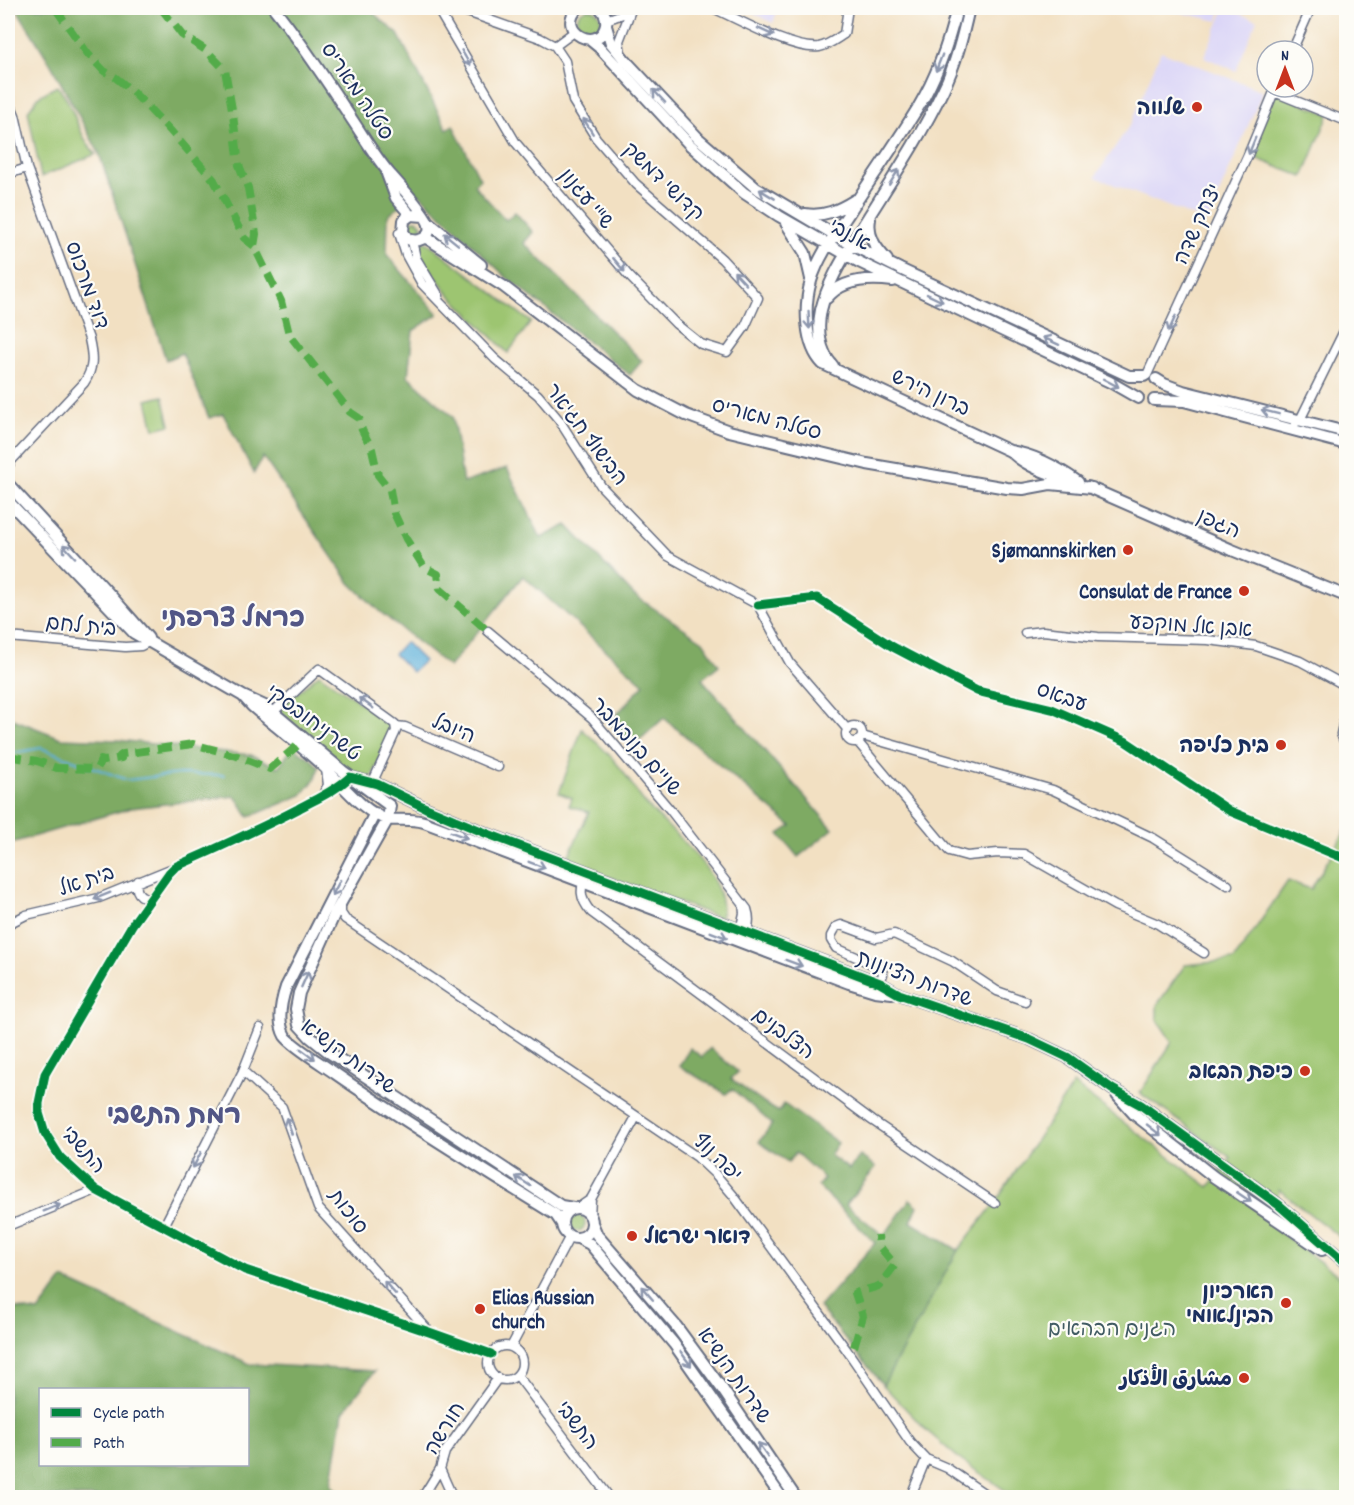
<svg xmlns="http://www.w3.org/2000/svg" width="1354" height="1505" font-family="Dekko,'Playpen Sans Arabic','Playpen Sans Hebrew',sans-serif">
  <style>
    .built { fill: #dbd6f7 }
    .green { fill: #9dc571; stroke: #5c7a68; stroke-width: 1.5 }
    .forest { fill: #7eaa63; stroke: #4c6c60; stroke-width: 1.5; fill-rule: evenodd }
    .water { fill: #5fb1da; stroke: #3d709c; stroke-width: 1.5 }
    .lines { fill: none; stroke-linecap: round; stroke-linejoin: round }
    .stream { stroke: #5fb1da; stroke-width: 2 }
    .minor-casing { stroke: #666d81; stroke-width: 11 }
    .tertiary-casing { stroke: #666d81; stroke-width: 14 }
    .minor { stroke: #fff; stroke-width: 8 }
    .tertiary { stroke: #fff; stroke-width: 10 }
    .quiet { stroke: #52ab49; stroke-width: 8; stroke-dasharray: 15 8; stroke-linecap: butt }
    .cycleway-casing { stroke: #fdfcf7; stroke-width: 13 }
    .cycleway { stroke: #00873e; stroke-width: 9 }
    .oneway { stroke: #8d97ae }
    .poi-dot { fill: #c8321e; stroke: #fdfcf7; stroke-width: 2 }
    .labels { text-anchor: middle; stroke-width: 4.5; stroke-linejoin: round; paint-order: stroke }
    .street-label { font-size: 21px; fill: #1b2f5e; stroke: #fdfcf7 }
    .poi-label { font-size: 21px; font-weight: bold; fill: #1b2f5e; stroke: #fdfcf7; text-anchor: end }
    .park-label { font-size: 21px; fill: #425c64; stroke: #fdfcf7 }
    .district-label { font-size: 27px; font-weight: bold; fill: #525686; stroke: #fdfcf7 }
  </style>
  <rect width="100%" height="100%" fill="#fdfcf7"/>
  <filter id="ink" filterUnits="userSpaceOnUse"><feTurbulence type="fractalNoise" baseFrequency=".0167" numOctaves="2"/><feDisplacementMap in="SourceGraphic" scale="12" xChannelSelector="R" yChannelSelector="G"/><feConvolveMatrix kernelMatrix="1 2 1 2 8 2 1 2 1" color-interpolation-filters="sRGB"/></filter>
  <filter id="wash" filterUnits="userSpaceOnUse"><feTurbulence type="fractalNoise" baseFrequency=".008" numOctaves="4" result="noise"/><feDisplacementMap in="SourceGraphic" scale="24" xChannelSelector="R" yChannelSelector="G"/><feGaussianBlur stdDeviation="1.35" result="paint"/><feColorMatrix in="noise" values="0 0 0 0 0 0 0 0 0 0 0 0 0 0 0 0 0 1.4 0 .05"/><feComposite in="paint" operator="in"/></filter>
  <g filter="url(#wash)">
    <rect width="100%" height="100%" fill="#f2e0c2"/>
    <path class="built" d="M743 8H778L773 23Z
      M1160 8H1221L1218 21Z
      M1225 8 1257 20 1236 71 1204 57Z
      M1161 51 1263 91 1207 222 1095 177 1131 123Z"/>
    <path class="green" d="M577 21a12 12 0 1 1 24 0a12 12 0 1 1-24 0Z
      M57 86C76 106 76 134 96 154L41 177 28 111 39 96Z
      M1274 92 1329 114 1303 177 1248 155Z
      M408 227a7 7 0 1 1 14 0a7 7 0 1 1-14 0Z
      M419 241 428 243 531 322 508 353 448 293 418 253 416 248Z
      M163 396 170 425 154 429 147 400Z
      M319 674 391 724 393 733 371 778 348 771 278 710Z
      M582 729C595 741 608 752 618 765 628 777 635 791 645 803 670 832 730 875 721 918L566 861 589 812 569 806 572 798 559 793Z
      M1346 830V1242L1279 1190 1270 1225 1346 1281V1497H1015L962 1461 926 1430 883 1385 958 1250 995 1203 1073 1084 1209 1187 1231 1158 1140 1093 1172 1042 1157 1019V1005L1185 965 1234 960 1288 881 1311 889Z
      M569 1223a8 8 0 1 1 16 0a8 8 0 1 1-16 0Z"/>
    <path class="forest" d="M16 8H372L371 11 398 34 447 129 453 125 480 179 474 185 506 220 515 212 533 232 524 243 642 361 630 375 506 277 417 192 388 216 387 255 438 314 413 331 408 376 453 417 463 483 507 468 541 538 567 525 634 595 703 641 719 665 702 679 833 829 798 857 779 834 791 826 664 718 633 746 610 722 644 684 523 576 449 667 379 611 350 583 263 457 254 473 223 414 209 418 182 353 166 360 99 153 50 63Z
      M8 717 61 738 118 740 251 755 278 767 293 747 310 758 319 767 315 779 302 795 249 817 235 796 131 808 8 844Z
      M690 1048 702 1057 710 1048 738 1072 731 1079 765 1104 779 1112 784 1104 838 1143 830 1155 849 1169 860 1156 876 1167 846 1205 884 1236 910 1199 918 1206 911 1222 958 1250 883 1385 819 1307 875 1243 818 1186 824 1178 796 1153 788 1162 759 1142 772 1124 732 1089 726 1094 679 1066Z
      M63 1279 250 1364 375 1371 343 1412 331 1485 345 1497H8V1307L38 1312ZM40 1390H248V1464H40Z"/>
    <path class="water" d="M405 642 424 661 412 672 394 654Z"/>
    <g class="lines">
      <path class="stream" d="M8 754 41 748 127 780 180 774 224 775
        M8 1497V1498"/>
    </g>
  </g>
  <g filter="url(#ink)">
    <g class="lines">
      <g class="minor-casing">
        <path id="minor" d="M437 8 516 143 628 275 676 324 701 344 727 352 745 327 758 298 722 259 636 184 596 138 573 101 565 61 555 46 540 38 456 8
          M713 8C738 19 794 51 819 47 829 45 836 39 844 34L848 8
          M606 20 631 11
          M555 46 574 32 573 31
          M1292 51 1311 8
          M621 53 619 41 631 10
          M1274 92 1346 121
          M8 98 15 115 27 168 89 339C93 357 94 368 84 383L11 461 8 467
          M8 174 27 168
          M399 233 406 255 422 284 495 359 538 395 559 420 601 486 668 556 758 605
          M412 241 416 258 439 296
          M1147 375 1248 155 1276 87
          M1295 423 1300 420 1346 327
          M758 605 817 598 893 647 977 691 1052 709 1125 741 1230 811 1346 859
          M758 605 790 663 848 730
          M488 631 592 718 671 811 747 909C750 918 749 928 744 936
          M1025 633 1043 631 1098 637 1208 640 1256 646 1300 661 1346 686
          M8 637 125 647 141 646 150 641
          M1346 711 1341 734 1346 746
          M269 716 319 669 395 724 396 731 375 777 377 784
          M396 726 405 727 498 767
          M846 734a8 8 0 1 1 16 0a8 8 0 1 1-16 0Z
          M862 736 1053 790 1153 838 1228 885
          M857 741 949 851 967 856 998 853 1024 854 1115 906 1158 924 1204 953
          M344 782 322 796 271 823 175 867 169 873 132 925 45 1074 39 1103V1113L45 1133 60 1157 96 1190 245 1270 429 1332 491 1354
          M322 796 328 785 326 769
          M586 872C580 889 579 898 591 912L873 1121 995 1203
          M138 881C134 891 140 898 150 898
          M341 903V913L345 919 697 1157 716 1175 733 1195 846 1349 910 1442 926 1459 947 1468 991 1498
          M8 924 26 915 99 898 175 867
          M739 936 744 913 743 904
          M880 983 883 974 881 968 836 948 831 940V936L836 927 841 925 876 938 894 934 952 961 997 991 1025 1001
          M243 1071 282 1107 318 1208 429 1331
          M578 1208 591 1199 636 1117
          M590 1216 591 1199
          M8 1226 96 1190
          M164 1226 243 1071 260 1028
          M488 1363a17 17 0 1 1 34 0a17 17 0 1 1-34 0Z
          M511 1347 570 1236
          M517 1375 610 1498
          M440 1469 453 1498
          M422 1498 440 1469 445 1452 498 1378
          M910 1498 926 1459"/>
      </g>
      <g class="tertiary-casing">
        <path id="tertiary" d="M274 8C303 44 328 83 353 121 365 139 376 158 390 174 398 183 427 215 429 225 432 238 418 243 408 239L403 232 404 220 411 215 424 216
          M578 8C554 32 600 54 606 25 607 18 604 12 600 8
          M957 8C949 41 937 76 919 106 897 142 872 177 849 213 835 234 818 257 811 281 804 305 804 345 823 364L1010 451C1035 455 1057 467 1078 482
          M606 26 611 43 624 59 699 139 756 188 852 245 900 269 1129 376H1144
          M589 39 600 48 689 144 744 193 779 216 859 262 1110 382 1138 398
          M387 174 396 198 407 211 408 217
          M805 214C824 217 839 210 855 200
          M870 219C867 237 876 248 887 260
          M428 222 481 265
          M786 223 805 253 811 279
          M425 237 503 286 638 390 686 415 729 431 867 464 1007 488 1023 489 1050 484 1092 488
          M827 298C842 279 870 278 893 281
          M833 366C819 351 817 329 821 310 828 281 844 257 859 232 888 185 919 140 943 90 956 64 963 35 969 8
          M1156 379 1164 384 1183 391 1346 432
          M1154 400 1184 401 1346 444
          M1010 451C1027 467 1048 474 1071 480
          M8 484 111 596 148 638
          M1088 487 1232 550 1346 596
          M8 501 134 633 243 696 267 707 344 772 390 806
          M243 696 252 706C276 727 303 747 326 769 342 784 365 814 387 819 398 821 410 818 424 822L849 983 875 991 892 993
          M350 777 377 784 426 808 488 834 880 983 899 994 1029 1039 1067 1057 1112 1089 1141 1105 1279 1205 1346 1263
          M390 806 388 819 335 913 299 993 296 1009 299 1025 310 1037 330 1053 561 1206 573 1208
          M375 813 286 987C281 1002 277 1022 285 1036 292 1046 325 1066 336 1074 408 1124 482 1169 556 1215L562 1224
          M1117 1095 1134 1114 1214 1177 1322 1250
          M562 1223a15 15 0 1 1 30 0a15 15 0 1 1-30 0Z
          M592 1223 597 1235 676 1326 723 1390 796 1498
          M578 1238 590 1244 674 1344 782 1498"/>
      </g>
      <use href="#minor" class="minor"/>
      <use href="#tertiary" class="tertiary"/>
      <path class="quiet" d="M55 8 88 54 104 71 115 77 132 91 168 128 214 180 244 238 254 246 281 301 289 334 350 412 359 418 362 430 372 449 378 475 390 490 394 513 406 539 424 567 438 574 440 589 488 631
        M161 8 182 35 207 51 225 70 233 115 239 165 248 188 256 234 254 246
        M8 756 37 761 57 768 97 769 101 760 104 761 121 758 120 756 123 754 193 744 237 756 270 769 298 745
        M854 1347 863 1316 855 1293 879 1286 895 1265 879 1246 878 1235"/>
      <g class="cycleway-casing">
        <path id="cycleway" d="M758 605 817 598 893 647 977 691 1052 709 1125 741 1230 811 1346 859
          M491 1354 429 1332 245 1270 96 1190 60 1157 45 1133 39 1113V1103L45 1074 132 925 169 873 175 867C217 848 258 830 298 809 316 799 335 791 350 777L377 784 426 808 488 834 880 983 899 994 1029 1039 1067 1057 1112 1089 1141 1105 1279 1205 1346 1263"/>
      </g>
      <use href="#cycleway" class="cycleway"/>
    </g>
    <defs><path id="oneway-shaft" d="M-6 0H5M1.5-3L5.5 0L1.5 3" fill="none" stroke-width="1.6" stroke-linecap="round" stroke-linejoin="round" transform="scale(1.5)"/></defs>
    <g class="oneway">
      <use href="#oneway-shaft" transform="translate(766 32) rotate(25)"/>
      <use href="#oneway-shaft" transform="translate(466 58) rotate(60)"/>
      <use href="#oneway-shaft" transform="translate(939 63) rotate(111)"/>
      <use href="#oneway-shaft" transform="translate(659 96) rotate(-133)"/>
      <use href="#oneway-shaft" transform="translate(588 126) rotate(-122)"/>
      <use href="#oneway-shaft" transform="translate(1252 146) rotate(112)"/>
      <use href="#oneway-shaft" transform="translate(894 177) rotate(-58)"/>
      <use href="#oneway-shaft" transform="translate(767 194) rotate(-149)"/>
      <use href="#oneway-shaft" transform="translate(451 239) rotate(-141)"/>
      <use href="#oneway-shaft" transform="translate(619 265) rotate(50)"/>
      <use href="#oneway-shaft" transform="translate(740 278) rotate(-133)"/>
      <use href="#oneway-shaft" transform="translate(935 298) rotate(26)"/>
      <use href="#oneway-shaft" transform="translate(809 320) rotate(87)"/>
      <use href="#oneway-shaft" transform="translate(1172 324) rotate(114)"/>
      <use href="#oneway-shaft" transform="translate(1051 341) rotate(-155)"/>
      <use href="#oneway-shaft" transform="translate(1111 383) rotate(28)"/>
      <use href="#oneway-shaft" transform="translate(1270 412) rotate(-166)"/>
      <use href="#oneway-shaft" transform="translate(69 551) rotate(-133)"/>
      <use href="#oneway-shaft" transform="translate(366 703) rotate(-144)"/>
      <use href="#oneway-shaft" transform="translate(459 835) rotate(21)"/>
      <use href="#oneway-shaft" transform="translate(537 865) rotate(21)"/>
      <use href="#oneway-shaft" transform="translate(336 888) rotate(118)"/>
      <use href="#oneway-shaft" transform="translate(102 896) rotate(158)"/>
      <use href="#oneway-shaft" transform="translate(719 935) rotate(21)"/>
      <use href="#oneway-shaft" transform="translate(794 963) rotate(20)"/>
      <use href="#oneway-shaft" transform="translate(305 979) rotate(-66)"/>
      <use href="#oneway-shaft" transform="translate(308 1054) rotate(36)"/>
      <use href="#oneway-shaft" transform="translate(289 1126) rotate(-109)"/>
      <use href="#oneway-shaft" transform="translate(1154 1130) rotate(38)"/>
      <use href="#oneway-shaft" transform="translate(197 1160) rotate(117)"/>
      <use href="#oneway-shaft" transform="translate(523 1181) rotate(-147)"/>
      <use href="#oneway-shaft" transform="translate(1244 1197) rotate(34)"/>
      <use href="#oneway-shaft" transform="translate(52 1208) rotate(-22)"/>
      <use href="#oneway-shaft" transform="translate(390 1288) rotate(-132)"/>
      <use href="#oneway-shaft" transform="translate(647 1293) rotate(-131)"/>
      <use href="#oneway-shaft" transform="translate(686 1359) rotate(54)"/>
      <use href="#oneway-shaft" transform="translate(763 1450) rotate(-125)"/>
    </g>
  </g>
  <g class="poi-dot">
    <circle cx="1197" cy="107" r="6"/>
    <circle cx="1128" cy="550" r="6"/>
    <circle cx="1244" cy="591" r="6"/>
    <circle cx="1281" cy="745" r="6"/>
    <circle cx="1305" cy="1071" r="6"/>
    <circle cx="632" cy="1236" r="6"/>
    <circle cx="1286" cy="1303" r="6"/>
    <circle cx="480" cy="1309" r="6"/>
    <circle cx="1244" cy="1378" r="6"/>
  </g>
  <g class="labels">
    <g class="street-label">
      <text transform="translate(358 91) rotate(56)" y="7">סטלה מאריס</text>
      <text transform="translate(664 181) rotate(44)" y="7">קדושי דמשק</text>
      <text transform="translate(587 198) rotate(50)" y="7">ש"י עגנון</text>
      <text transform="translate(1197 224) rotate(-65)" y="7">יצחק שדה</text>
      <text transform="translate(850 234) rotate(29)" y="7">אלנבי</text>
      <text transform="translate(88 285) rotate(70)" y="7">דוד מרכוס</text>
      <text transform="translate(931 392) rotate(25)" y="7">ברון הירש</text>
      <text transform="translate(767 418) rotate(15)" y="7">סטלה מאריס</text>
      <text transform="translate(587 434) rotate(53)" y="7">הבישוף חג'אר</text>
      <text transform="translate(1219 523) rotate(24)" y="7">הגפן</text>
      <text transform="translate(81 625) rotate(5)" y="7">בית לחם</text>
      <text transform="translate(1191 625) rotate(4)" y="7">אבן אל מוקפע</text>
      <text transform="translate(1062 696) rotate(19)" y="7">עבאס</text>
      <text transform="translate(314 722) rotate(37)" y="7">טשרניחובסקי</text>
      <text transform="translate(454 728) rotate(23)" y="7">היובל</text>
      <text transform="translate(637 746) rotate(48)" y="7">שניים בנובמבר</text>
      <text transform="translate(86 880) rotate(-18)" y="7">בית אל</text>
      <text transform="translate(915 978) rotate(21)" y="7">שדרות הציונות</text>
      <text transform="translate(784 1033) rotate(37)" y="7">הצלבנים</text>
      <text transform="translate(349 1056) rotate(36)" y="7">שדרות הנשיא</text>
      <text transform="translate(84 1149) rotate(49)" y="7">התשבי</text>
      <text transform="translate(718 1157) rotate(44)" y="7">יפה נוף</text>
      <text transform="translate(349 1211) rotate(53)" y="7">סוכות</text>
      <text transform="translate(735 1375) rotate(55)" y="7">שדרות הנשיא</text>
      <text transform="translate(578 1425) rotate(53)" y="7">התשבי</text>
      <text transform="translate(444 1428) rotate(-58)" y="7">חורשה</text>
    </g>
    <g class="poi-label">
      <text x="1185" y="114">שלווה</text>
      <text x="1116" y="557">Sjømannskirken</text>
      <text x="1232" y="598">Consulat de France</text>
      <text x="1269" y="752">בית כליפה</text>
      <text x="1293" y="1078">כיפת הבאב</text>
      <text x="644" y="1243" text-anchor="start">דואר ישראל</text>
      <text x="1274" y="1298">הארכיון<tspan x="1274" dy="24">הבינלאומי</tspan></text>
      <text x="492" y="1304" text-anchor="start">Elias Russian<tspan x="492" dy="24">church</tspan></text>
      <text x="1232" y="1385">مشارق الأذكار</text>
    </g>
    <g class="park-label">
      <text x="1112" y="1335">הגנים הבהאים</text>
    </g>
    <g class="district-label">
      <text x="233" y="626">כרמל צרפתי</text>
      <text x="174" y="1123">רמת התשבי</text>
    </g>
  </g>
  <rect width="1354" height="1505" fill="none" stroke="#fdfcf7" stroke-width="30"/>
  <rect x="39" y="1388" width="210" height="78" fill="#fdfcf7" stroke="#a3aaba" stroke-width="1.5"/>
  <rect x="51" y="1408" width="30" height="9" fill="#00873e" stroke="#a3aaba" stroke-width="1.5"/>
  <text x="93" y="1418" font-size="18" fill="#1b2f5e">Cycle path</text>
  <rect x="51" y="1438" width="30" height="9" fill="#52ab49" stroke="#a3aaba" stroke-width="1.5"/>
  <text x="93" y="1448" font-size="18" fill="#1b2f5e">Path</text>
  <g transform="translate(1285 69)"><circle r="28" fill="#fdfcf7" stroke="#a3aaba" stroke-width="1.5"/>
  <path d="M0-4.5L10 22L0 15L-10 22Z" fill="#c8321e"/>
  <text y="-9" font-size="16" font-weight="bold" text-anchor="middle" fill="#1b2f5e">N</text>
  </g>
</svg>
